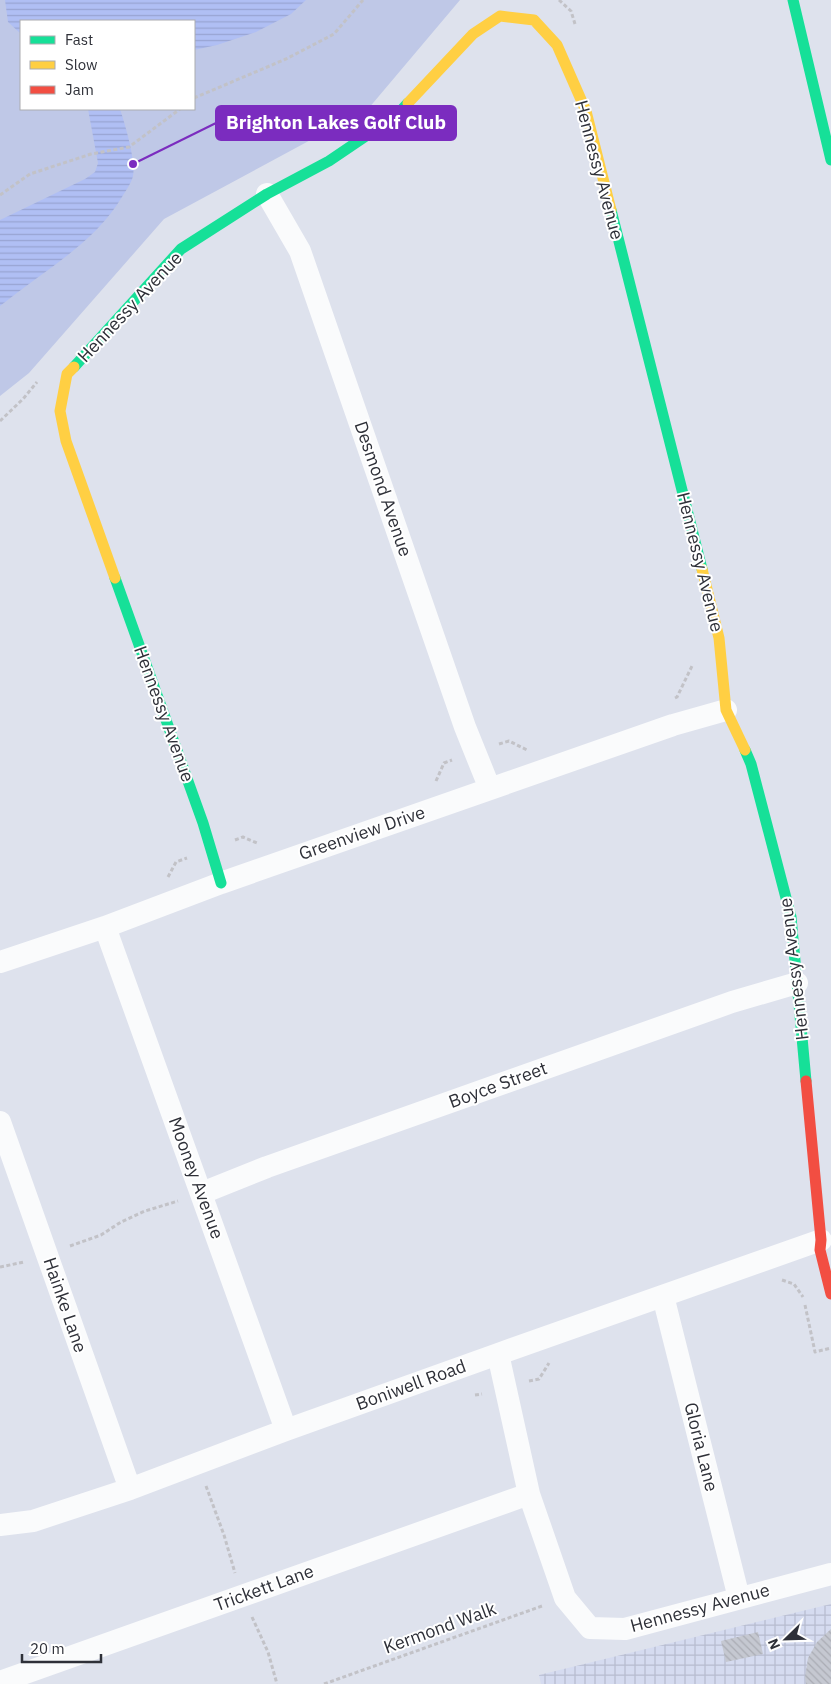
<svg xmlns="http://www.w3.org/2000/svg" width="831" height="1684" font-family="'IBM Plex Sans',sans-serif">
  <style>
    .industrial { fill: url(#industrial-grid) }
    .green { fill: #bfc8e7; fill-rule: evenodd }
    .water { fill: url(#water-rules) }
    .building { fill: url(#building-back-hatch) }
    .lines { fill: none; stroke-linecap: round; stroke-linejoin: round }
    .path { stroke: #c2c2c7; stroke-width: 3; stroke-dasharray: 4 2.5; stroke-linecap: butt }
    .street { stroke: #fafbfc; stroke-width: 22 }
    .fast { stroke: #16e098; stroke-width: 11 }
    .slow { stroke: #ffcf43; stroke-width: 11 }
    .jam { stroke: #f24e42; stroke-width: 11 }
    .labels { text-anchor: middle; stroke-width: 4; stroke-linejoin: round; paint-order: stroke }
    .street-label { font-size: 18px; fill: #2e3038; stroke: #fff }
    .leader { fill: none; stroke: #7b2cbf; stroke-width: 2 }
    .callout-dot { fill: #7b2cbf; stroke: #fff; stroke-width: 2 }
    .callout { fill: #7b2cbf; stroke: #7b2cbf; stroke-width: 2 }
    .callout-label { font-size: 19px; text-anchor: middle; font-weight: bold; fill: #fff }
  </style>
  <defs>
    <pattern id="industrial-grid" width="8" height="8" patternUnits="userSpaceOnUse" patternTransform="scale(1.25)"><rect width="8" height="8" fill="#d5dbf0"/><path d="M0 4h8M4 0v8" fill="none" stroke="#b7bccf"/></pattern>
    <pattern id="water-rules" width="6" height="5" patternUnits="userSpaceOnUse" patternTransform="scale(1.25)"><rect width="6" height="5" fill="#b0bff4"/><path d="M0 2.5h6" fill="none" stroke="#98a4d2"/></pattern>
    <pattern id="building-back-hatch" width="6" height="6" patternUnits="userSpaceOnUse" patternTransform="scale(1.25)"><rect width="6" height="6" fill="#c5c8d1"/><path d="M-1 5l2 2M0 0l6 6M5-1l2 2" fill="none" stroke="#aaacb4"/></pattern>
  </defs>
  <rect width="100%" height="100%" fill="#dee2ed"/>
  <path class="industrial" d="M831 1604V1684H541L539 1675Z"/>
  <path class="green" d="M0 0H460L368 109 164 219 29 373 0 396ZM21 21H194V109H21Z"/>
  <path class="water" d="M5 0H306L291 14 256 32 217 45 194 50V21H21V34L8 22Z
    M88 109H120C125 124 136 161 133 176 131 184 126 190 122 197 93 245 43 271 0 306V220L85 179 95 172 98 163Z"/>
  <path class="building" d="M831 1629V1684H806L805 1677 808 1658 817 1642Z
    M758 1632 763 1654 726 1662 721 1641Z"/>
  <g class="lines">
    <path class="path" d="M559 0 571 11 575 24
      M194 98 286 59 334 34 363 0
      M0 195 30 174 91 154 129 147 180 109
      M0 421 23 399 37 382
      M675 698 677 697 693 664
      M499 744 509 741 527 750
      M436 781 444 763 452 760
      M235 840 243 837 257 843
      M168 877 176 862 187 858
      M70 1246 101 1235 121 1222 145 1211 178 1201
      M0 1267 24 1262
      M782 1280 794 1284 803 1297
      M805 1305 815 1352 831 1348
      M529 1381 539 1379 549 1363
      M475 1395 482 1394
      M206 1486 224 1535 235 1573
      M252 1617 268 1652 277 1684
      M324 1684 542 1606"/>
    <path class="street" d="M267 194 300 251 465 727 490 789
      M105 927 286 1430
      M0 962 105 927 221 883 673 725 726 710
      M0 1122 130 1489
      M202 1193 267 1167 732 1002 797 983
      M663 1296 739 1598
      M498 1354 529 1494 565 1598 590 1628 625 1629 831 1574
      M0 1525 33 1521 130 1489 286 1430 498 1354 821 1240
      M0 1682 529 1494"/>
    <path class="fast" d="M793 0 831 160
      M611 210 702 569
      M74 367 181 249 267 194 329 161 397 115 408 103
      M115 578 203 823 221 883
      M745 750 751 764 791 917 806 1081"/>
    <path class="slow" d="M408 103 473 34 500 16 534 20 557 45 586 111 611 210
      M74 367 67 374 60 411 66 441 115 578
      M702 569 719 638 726 710 745 750"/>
    <path class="jam" d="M806 1081 821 1240 820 1250 831 1294"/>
  </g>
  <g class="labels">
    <g class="street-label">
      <text transform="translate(599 170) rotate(75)" y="6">Hennessy Avenue</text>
      <text transform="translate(130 307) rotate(-47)" y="6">Hennessy Avenue</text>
      <text transform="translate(383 489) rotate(71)" y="6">Desmond Avenue</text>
      <text transform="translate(700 562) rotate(76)" y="6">Hennessy Avenue</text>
      <text transform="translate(164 714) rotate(70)" y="6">Hennessy Avenue</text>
      <text transform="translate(362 833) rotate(-19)" y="6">Greenview Drive</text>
      <text transform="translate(794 969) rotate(-97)" y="6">Hennessy Avenue</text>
      <text transform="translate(498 1085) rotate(-20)" y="6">Boyce Street</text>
      <text transform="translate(196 1178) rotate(70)" y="6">Mooney Avenue</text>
      <text transform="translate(65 1305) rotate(71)" y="6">Hainke Lane</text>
      <text transform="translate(411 1385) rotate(-20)" y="6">Boniwell Road</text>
      <text transform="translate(701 1447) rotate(76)" y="6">Gloria Lane</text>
      <text transform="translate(264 1588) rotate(-20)" y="6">Trickett Lane</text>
      <text transform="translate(700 1608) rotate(-15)" y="6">Hennessy Avenue</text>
      <text transform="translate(440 1628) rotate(-20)" y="6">Kermond Walk</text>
    </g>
  </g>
  <path class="leader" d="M133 164L216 123"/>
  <circle class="callout-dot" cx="133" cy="164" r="5"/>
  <rect class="callout" x="216" y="106" width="240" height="34" rx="5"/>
  <g class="callout-label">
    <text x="336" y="129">Brighton Lakes Golf Club</text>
  </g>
  <rect x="20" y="20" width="175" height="90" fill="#ffffff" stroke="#abacaf"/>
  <rect x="30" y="36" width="25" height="8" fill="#16e098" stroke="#abacaf"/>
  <text x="65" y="45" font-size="15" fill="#2e3038">Fast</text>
  <rect x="30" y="61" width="25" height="8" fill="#ffcf43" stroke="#abacaf"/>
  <text x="65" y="70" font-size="15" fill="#2e3038">Slow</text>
  <rect x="30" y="86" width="25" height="8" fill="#f24e42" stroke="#abacaf"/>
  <text x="65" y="95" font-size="15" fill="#2e3038">Jam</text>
  <g transform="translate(786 1639) rotate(247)" stroke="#ffffff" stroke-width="4" paint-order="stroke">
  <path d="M0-4L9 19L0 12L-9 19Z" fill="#2e3038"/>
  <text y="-8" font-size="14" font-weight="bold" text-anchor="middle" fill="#2e3038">N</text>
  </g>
  <path d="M22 1654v8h79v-8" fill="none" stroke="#2e3038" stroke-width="2.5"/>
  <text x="30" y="1654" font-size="15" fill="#2e3038" stroke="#ffffff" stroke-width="4" paint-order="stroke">20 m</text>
</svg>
